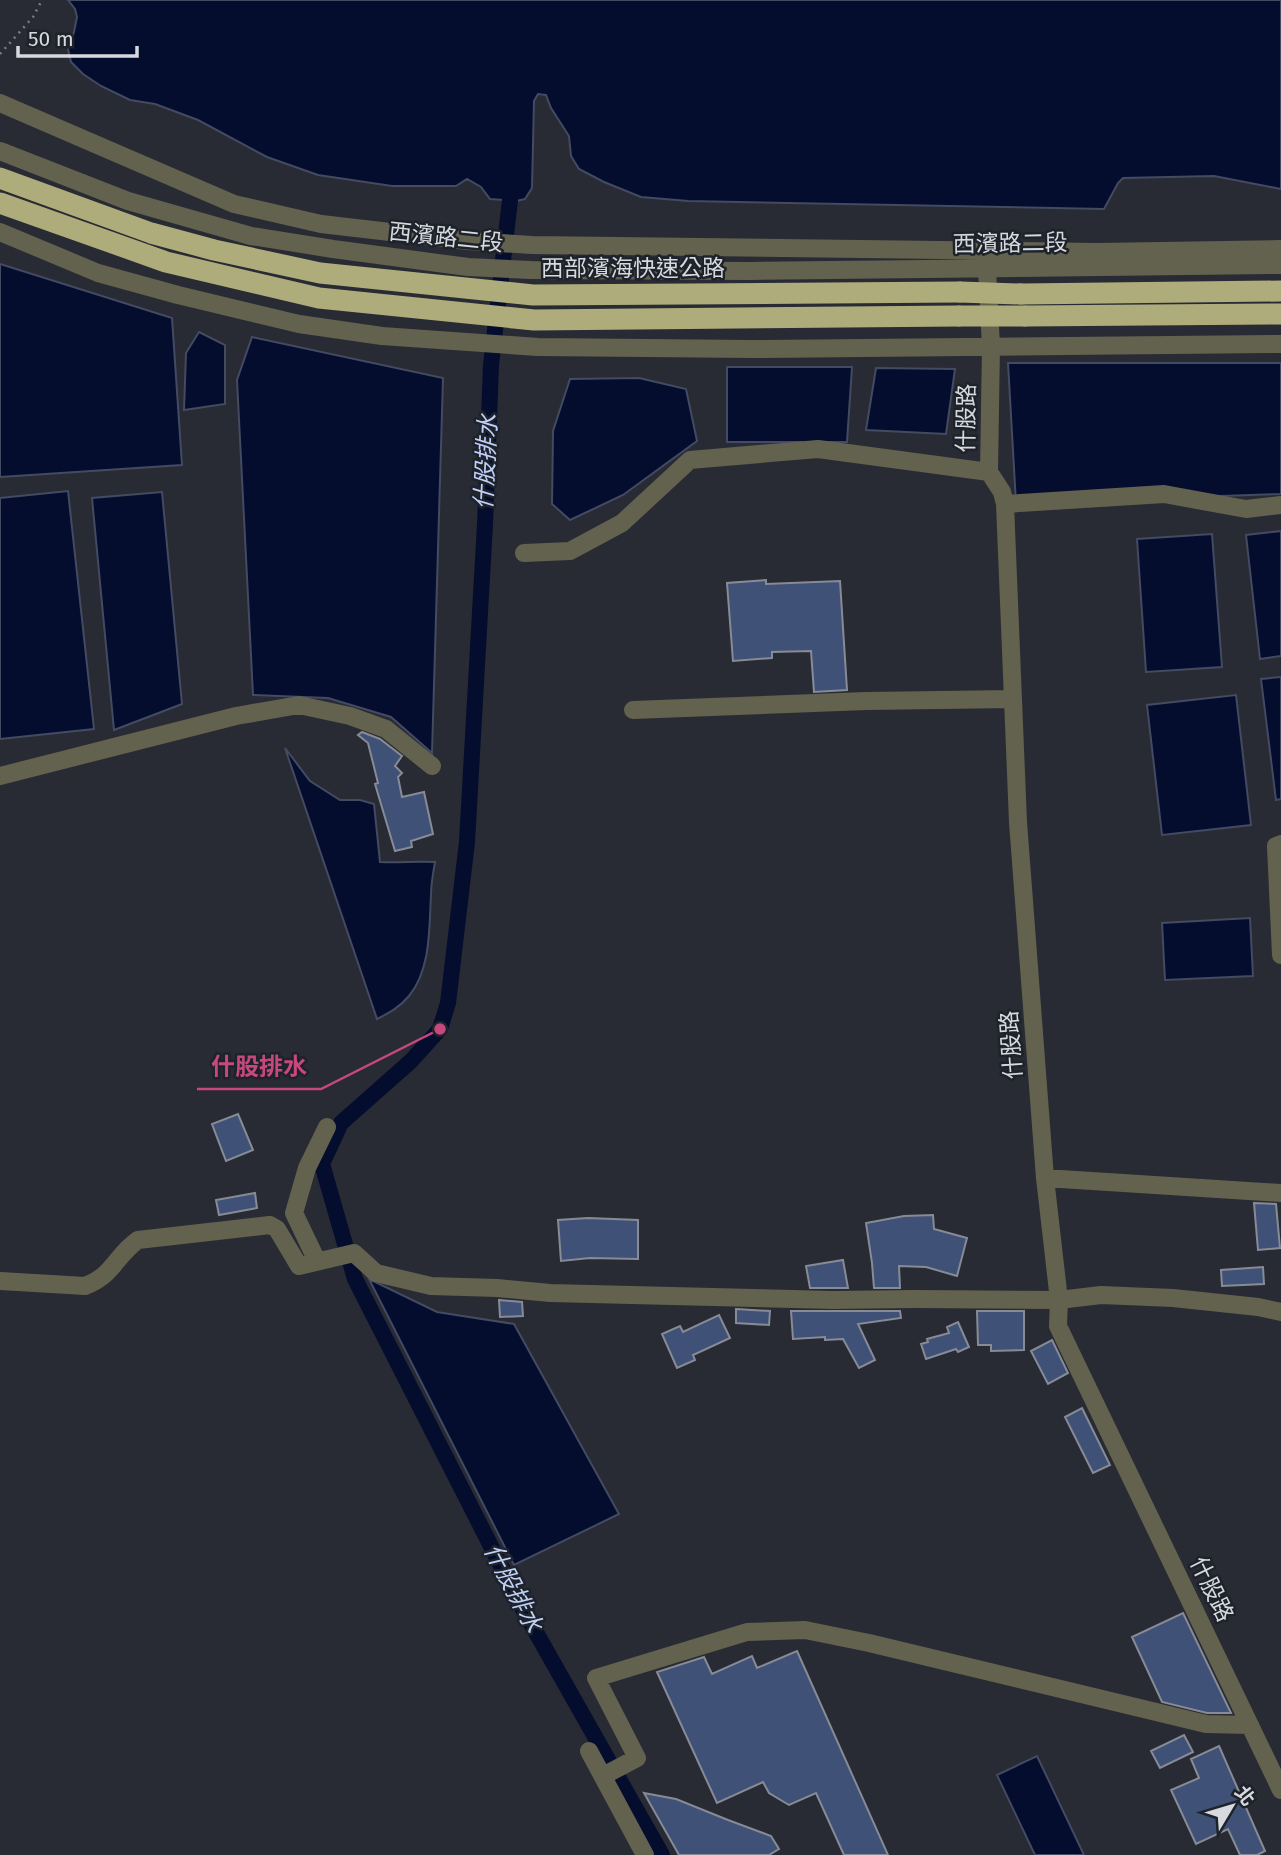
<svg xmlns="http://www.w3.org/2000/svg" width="1281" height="1855" font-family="'Fira Sans','Noto Sans TC',sans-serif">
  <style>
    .water { fill: #040d2d; stroke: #434a62; stroke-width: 2 }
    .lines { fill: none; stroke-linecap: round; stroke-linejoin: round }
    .canal { stroke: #040d2d; stroke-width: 16 }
    .building { fill: #405177; stroke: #868b95; stroke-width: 2 }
    .path { stroke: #7b7e85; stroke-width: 2.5; stroke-dasharray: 2 5; stroke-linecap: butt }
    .minor { stroke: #63624e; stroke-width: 18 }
    .highway { stroke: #afac7b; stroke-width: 21 }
    .highway-bridge { stroke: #afac7b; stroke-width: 21 }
    .labels { text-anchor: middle; stroke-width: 5; stroke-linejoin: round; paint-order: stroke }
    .street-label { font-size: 23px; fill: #d6d9de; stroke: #1e222a }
    .water-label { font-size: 24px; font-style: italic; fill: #bfd0f8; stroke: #1e222a }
    .leader { fill: none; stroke: #c7487c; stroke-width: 2.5 }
    .callout-dot { fill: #c7487c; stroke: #1e222a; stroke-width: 2.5 }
    .callout-label { font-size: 24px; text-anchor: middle; font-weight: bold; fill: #c7487c; stroke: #1e222a; stroke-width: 5; stroke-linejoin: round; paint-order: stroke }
  </style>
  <rect width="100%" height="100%" fill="#282b34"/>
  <path class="water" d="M68 0H1281V189L1214 176 1123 178 1118 183 1104 209 688 201 641 197 604 182 579 169 571 156 569 136 551 108 546 95 538 94 534 101 532 188 525 199 516 201 490 199 481 187 467 179 456 186H392L318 175 267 157 198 120 155 104 130 100 101 86 83 74 71 62 68 49 74 32 77 17 75 9Z
    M0 264 172 318 182 465 0 477Z
    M199 332 225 345V404L184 410 186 353Z
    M252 337 443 378 432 753 391 717 328 698 253 695 237 380Z
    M1008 363H1281V494L1016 503Z
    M727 367H852L847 442H727Z
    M876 368 955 369 946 434 866 430Z
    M639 378 686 389 697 441 623 495 570 520 552 504 553 431 570 379Z
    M68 491 94 729 0 739V498Z
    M162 492 182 704 114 730 92 498Z
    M1281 531V656L1260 659 1246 535Z
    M1212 534 1222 667 1146 672 1137 539Z
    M1281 677V799L1276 800 1261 679Z
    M1236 695 1251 825 1162 835 1147 705Z
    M285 748 310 781 340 800H360L374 804 380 862C399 863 416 861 435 862 433 873 431 884 431 895 429 929 431 969 409 996 400 1007 389 1013 377 1019Z
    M1250 918 1253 976 1165 980 1162 923Z
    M369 1279 437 1312 514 1324 619 1514 514 1565Z
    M1037 1756 1084 1855H1035L997 1775Z"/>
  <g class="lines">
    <path class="canal" d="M510 200 491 365 485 524 467 842 448 1003 440 1029 411 1061 341 1123 322 1164 355 1279 525 1613 662 1855"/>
  </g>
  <path class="building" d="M766 580V584L840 581 847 690 814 692 811 651 772 652V658L733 661 727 583Z
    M362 732 380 739 402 756 395 766 402 773 398 777 402 797 424 792 433 834 411 841 412 847 395 851 375 784 378 783 368 743 358 735Z
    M238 1114 253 1150 226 1161 212 1124Z
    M255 1193 257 1208 219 1215 216 1200Z
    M1254 1203 1276 1204 1280 1248 1258 1250Z
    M933 1215 934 1229 967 1238 957 1276 926 1267 899 1266 900 1288H874L872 1263 866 1223 904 1216Z
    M588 1218 638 1220V1259L590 1258 561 1261 558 1220Z
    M843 1260 848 1288H810L806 1266Z
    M1263 1267 1264 1284 1222 1286 1221 1270Z
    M499 1300 522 1302 523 1316 500 1317Z
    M736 1309 770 1311 769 1325 736 1323Z
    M791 1311H900L901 1318 858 1324 875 1360 859 1368 843 1339 825 1340V1337L793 1339Z
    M977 1311H1024V1350L991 1351V1345H978Z
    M719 1315 730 1338 693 1355 695 1360 677 1368 662 1334 680 1326 683 1332Z
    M958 1322 969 1347 958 1352 956 1349 926 1359 921 1344 928 1342 927 1339 949 1333 947 1327Z
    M1052 1340 1068 1373 1048 1384 1031 1351Z
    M1082 1408 1110 1465 1093 1473 1065 1417Z
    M1183 1613 1231 1713H1207L1162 1702 1132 1637Z
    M797 1651 888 1855H844L816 1793 789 1805 769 1793 763 1782 717 1803 657 1672 704 1657 712 1674 752 1656 757 1668Z
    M1184 1735 1193 1752 1160 1768 1151 1751Z
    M1219 1746 1265 1851 1257 1855H1240L1228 1829 1196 1844 1171 1790 1199 1778 1191 1759Z
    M644 1793 676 1799 728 1820 771 1836 779 1849 769 1855H679Z"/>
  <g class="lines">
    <path class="path" d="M0 54 33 17 42 0"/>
    <path class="minor" d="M0 103 234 204 321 224 468 241 532 245 1098 252 1281 249
      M0 151 128 201 251 236 333 249 468 267 531 270 750 271 1281 265
      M0 232 98 273 178 295 299 324 382 336 538 347 752 349 1281 344
      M986 250 991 346 989 472 1002 492 1005 504 1018 822 1045 1178 1059 1300 1058 1326 1281 1790
      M1005 504 1164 494 1246 509 1281 505
      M524 553 570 551 622 523 690 460 818 449 989 472
      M633 710 866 701 1013 699
      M0 776 236 716 299 705 350 716 386 729 432 766
      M1281 844 1276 846 1281 955
      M1045 1178 1281 1193
      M317 1261 294 1213 307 1168 327 1127
      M0 1281 85 1286C113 1276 116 1255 138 1240L270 1225 277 1229 299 1266 354 1253 376 1273 431 1286 497 1288 550 1293 833 1300 915 1299 1059 1300 1101 1295 1173 1298 1258 1307 1281 1312
      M589 1751 645 1855
      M603 1776 637 1758 596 1678 747 1632 805 1630 869 1643 1206 1724 1250 1725"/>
    <path class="highway" d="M0 178 151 233 214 250 320 273 533 295 960 292
      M0 203 166 262 319 298 534 320 959 316
      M1021 294 1281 291
      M1025 316 1281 314"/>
    <path class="highway-bridge" d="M960 292 1021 294
      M959 316H1025"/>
  </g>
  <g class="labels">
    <g class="street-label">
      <text transform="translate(446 237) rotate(6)" y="8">西濱路二段</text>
      <text transform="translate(1010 243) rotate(-1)" y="8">西濱路二段</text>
      <text x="633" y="276">西部濱海快速公路</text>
      <text transform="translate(966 418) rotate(-89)" y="8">什股路</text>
      <text transform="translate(1011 1045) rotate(-94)" y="8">什股路</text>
      <text transform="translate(1212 1589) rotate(64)" y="8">什股路</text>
    </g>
    <g class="water-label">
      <text transform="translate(486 462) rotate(-87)" y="8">什股排水</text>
      <text transform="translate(513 1588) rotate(62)" y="8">什股排水</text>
    </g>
  </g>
  <path class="leader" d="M440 1029L321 1089H197"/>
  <circle class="callout-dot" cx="440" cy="1029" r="7"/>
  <g class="callout-label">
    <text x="259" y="1075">什股排水</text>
  </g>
  <g transform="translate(1232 1806) rotate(52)" stroke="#1e222a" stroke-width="5" paint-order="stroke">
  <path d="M0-5L12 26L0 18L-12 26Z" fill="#d6d9de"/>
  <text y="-10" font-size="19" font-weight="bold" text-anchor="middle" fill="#d6d9de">北</text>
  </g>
  <path d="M18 46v10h119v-10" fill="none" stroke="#d6d9de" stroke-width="3.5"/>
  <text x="28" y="46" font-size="21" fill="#d6d9de" stroke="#1e222a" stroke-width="5" paint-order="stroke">50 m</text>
</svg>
